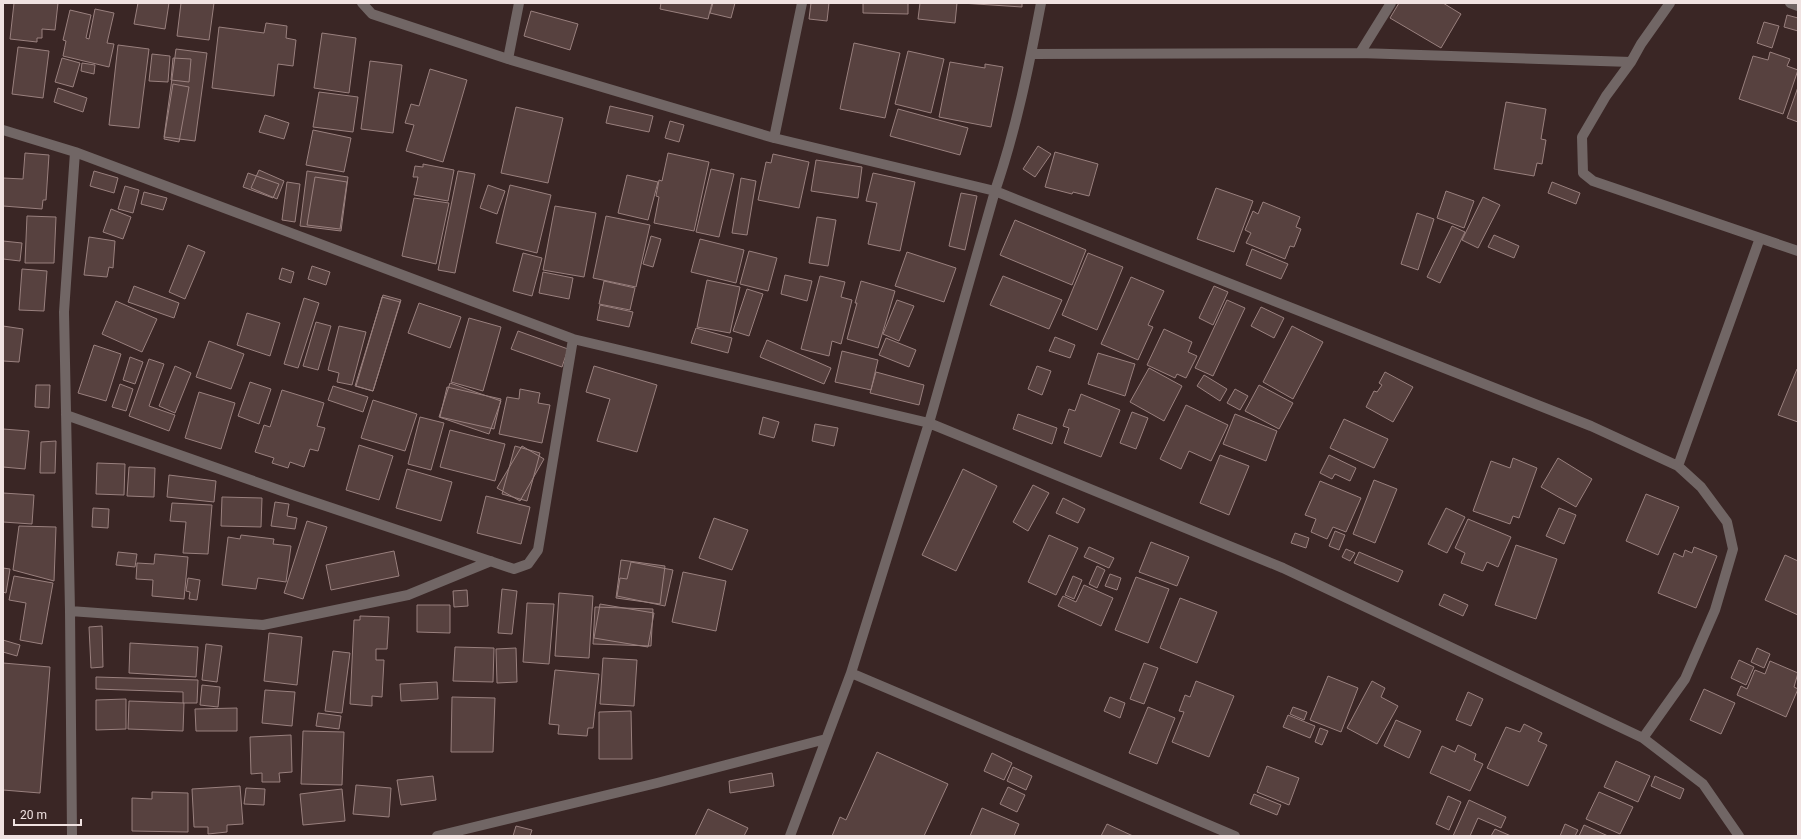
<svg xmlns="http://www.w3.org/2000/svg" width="1801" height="839" font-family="Roboto,sans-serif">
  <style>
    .building { fill: #57413f; stroke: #99807e }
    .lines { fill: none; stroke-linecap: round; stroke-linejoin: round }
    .minor { stroke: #716665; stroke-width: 10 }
  </style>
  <rect width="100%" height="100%" fill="#3a2625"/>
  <path class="building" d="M14 3H58L55 30 42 29V38H37V42L10 39Z
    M138 3H169L165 29 134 24Z
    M181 3H214L209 40 177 36Z
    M661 3H712L708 19 660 9Z
    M713 3H735L731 18 710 13Z
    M811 3H829L827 21 809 19Z
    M863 3H908V14L863 13Z
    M920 3H957L955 23 918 19Z
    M961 3H1022V7Z
    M1399 3H1443L1461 14 1441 48 1390 18Z
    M95 9 114 13 107 43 114 44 109 67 63 56 66 41 63 40 70 10 91 15 86 38 89 39Z
    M531 11 578 24 570 50 524 36Z
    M1787 15 1798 18V31L1784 27Z
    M1764 22 1779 26 1772 48 1757 43Z
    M266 23 287 26 286 38 296 40 293 66 278 64 274 96 212 88 219 27 264 33Z
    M322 33 356 38 349 93 314 88Z
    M854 43 900 53 885 118 840 109Z
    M118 45 149 49 139 128 109 125Z
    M18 47 49 51 43 98 12 94Z
    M176 49 207 53 195 141 164 137Z
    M908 51 944 59 931 113 895 104Z
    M1770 52 1790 59 1787 66 1798 70 1783 114 1739 99 1753 56 1768 60Z
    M152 54 170 56 168 82 149 81Z
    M62 58 80 63 73 87 55 82Z
    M173 58 191 59 189 82 171 80Z
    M370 61 402 65 393 133 361 129Z
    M950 62 985 68V64L1003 67 991 127 939 117Z
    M82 63 95 65 94 74 81 71Z
    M430 69 467 80 443 162 406 151 414 125 405 123 411 104 419 106Z
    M173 84 189 87 179 142 164 139Z
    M1798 87V122L1787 118Z
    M58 88 87 98 83 112 54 102Z
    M319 92 358 97 353 132 313 127Z
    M1506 102 1546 109 1541 139 1546 140 1542 164 1537 163 1534 176 1494 169Z
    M610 106 653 116 649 132 606 123Z
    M516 107 563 118 548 183 501 173Z
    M898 109 968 128 960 155 890 136Z
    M265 115 289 123 284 139 259 132Z
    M670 121 684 125 679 142 665 138Z
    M313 130 351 138 344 172 306 165Z
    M1038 146 1051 154 1035 177 1023 169Z
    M1055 152 1098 164 1089 196 1073 192 1072 194 1045 187Z
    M25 153 49 155 46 200H43L42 209 3 206V178L23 179Z
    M668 153 709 162 694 231 654 223 659 197 656 196 659 180 662 181Z
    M773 154 809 162 799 208 758 200 766 162 771 163Z
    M816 160 862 167 858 198 811 191Z
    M423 164 454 170 448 201 414 195 418 177H413L415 166 423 167Z
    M711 169 734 174 719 237 696 232Z
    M259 170 284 181 277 199 251 188Z
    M94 171 118 178 114 193 90 186Z
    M307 171 348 177 341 231 300 226Z
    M458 171 475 174 455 273 438 270Z
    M248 173 279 184 273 198 243 187Z
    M873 173 915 182 900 251 868 244 877 203 866 201Z
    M627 175 658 182 648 220 618 213Z
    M315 177 347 182 340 229 307 225Z
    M741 178 756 181 747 235 732 233Z
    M287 182 300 184 295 222 282 220Z
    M1552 182 1580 193 1576 204 1548 193Z
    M488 185 505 191 497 214 480 208Z
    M510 185 551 195 537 253 496 243Z
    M125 186 139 190 133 213 118 209Z
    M1216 188 1253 201 1234 252 1197 239Z
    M1446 191 1474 201 1464 228 1437 218Z
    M144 192 167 198 163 210 141 204Z
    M961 193 977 196 965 250 949 246Z
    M1483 197 1500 205 1478 248 1462 240Z
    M414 198 449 203 436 264 402 256Z
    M1263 202 1300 217 1296 227 1301 229 1294 247 1290 246 1285 259 1246 243 1251 233 1245 230 1253 211 1258 214Z
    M555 206 596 213 584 277 543 270Z
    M111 209 131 217 123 239 103 232Z
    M1417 213 1434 219 1418 270 1401 264Z
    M27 216 56 217 54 263H25Z
    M606 216 650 225 636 287 593 278Z
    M817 217 836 220 828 266 809 263Z
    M1015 220 1086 250 1072 285 1000 255Z
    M1452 226 1465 232 1440 283 1427 277Z
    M1494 235 1519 246 1514 258 1488 247Z
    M651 236 661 239 653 267 643 264Z
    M89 237 115 241 113 268 109 267 107 277 84 275Z
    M700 239 744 250 736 283 691 272Z
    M3 241 22 243 20 261 3 259Z
    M188 245 205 252 185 299 169 292Z
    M1252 249 1288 264 1281 279 1246 265Z
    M749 251 777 258 768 291 740 284Z
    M907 252 956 268 944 302 895 286Z
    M523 253 542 258 532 296 513 291Z
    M1088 253 1123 267 1097 330 1062 315Z
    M312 266 330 272 326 285 308 279Z
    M282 268 294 272 291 283 279 279Z
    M22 269 47 271 44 311 19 310Z
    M543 272 573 278 569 299 539 293Z
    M785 275 812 281 807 301 781 294Z
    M820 276 845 282 841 297 852 300 841 344 832 341 829 356 801 349Z
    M1003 276 1062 300 1049 329 990 305Z
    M1131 277 1164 291 1148 325 1153 327 1138 360 1101 344Z
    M707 280 740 287 730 333 697 327Z
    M604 281 635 288 630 310 599 304Z
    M861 281 895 291 878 348 847 339 857 303H855Z
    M134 286 179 303 174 318 128 302Z
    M1214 286 1228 292 1213 325 1199 318Z
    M747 289 763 294 749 336 733 331Z
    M383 295 401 300 373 391 355 386Z
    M382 297 400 302 373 391 356 386Z
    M304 298 319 303 298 368 284 364Z
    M897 300 914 306 899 341 883 334Z
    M1227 300 1245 308 1213 376 1195 368Z
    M116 301 157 319 142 352 102 334Z
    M419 303 461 317 450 348 408 333Z
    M600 305 633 312 629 327 597 320Z
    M1261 307 1284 318 1274 338 1251 326Z
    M247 313 280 323 270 356 237 345Z
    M469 318 501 327 483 391 451 382Z
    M316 322 331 326 318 370 303 366Z
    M3 326 23 329 19 362 3 361Z
    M339 326 366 332 352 385 337 382 339 373 328 370Z
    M1292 326 1323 342 1293 399 1263 382Z
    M696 328 732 338 728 353 691 343Z
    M1164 329 1192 342 1188 352 1197 356 1186 378 1177 374 1175 378 1147 365Z
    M518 331 568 349 562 367 511 349Z
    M1055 337 1075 345 1070 358 1049 351Z
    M886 338 916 350 909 367 879 355Z
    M767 340 831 368 824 384 760 357Z
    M209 341 244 354 231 389 196 377Z
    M94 345 121 354 106 401 78 393Z
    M842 351 878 360 871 390 835 382Z
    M1098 353 1135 364 1125 396 1088 384Z
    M130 357 143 362 135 384 123 380Z
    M149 359 164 364 149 406 175 415 169 431 129 416Z
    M175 366 191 373 175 413 159 406Z
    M594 366 657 385 637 452 597 441 610 399 586 392Z
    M1037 366 1051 371 1042 395 1028 389Z
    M1149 368 1182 386 1164 421 1130 402Z
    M1797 369H1798V422L1778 415Z
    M876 372 924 385 919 405 870 393Z
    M1385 372 1413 387 1393 422 1366 407 1374 391 1377 392 1382 385 1379 383Z
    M1204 375 1227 389 1220 401 1197 386Z
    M250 382 271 389 259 424 238 416Z
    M450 383 501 401 489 434 439 417Z
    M120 384 133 389 126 411 112 407Z
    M36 385H50L49 408 35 407Z
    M1259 385 1293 403 1279 429 1245 411Z
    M333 386 368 397 363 412 328 400Z
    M447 387 501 399 494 429 440 417Z
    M520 389 540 393 538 403 550 405 542 443 499 434 507 397 519 399Z
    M1235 389 1248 396 1240 410 1227 403Z
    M282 390 324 403 317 426 325 428 318 451 310 449 304 467 290 462 288 468 272 463 274 458 255 452 264 425 270 427Z
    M199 392 235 403 221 449 185 438Z
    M1081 394 1120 410 1101 457 1064 443 1069 428 1063 426 1069 409 1075 411Z
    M373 400 417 414 405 451 361 438Z
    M1186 405 1228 425 1211 461 1189 451 1181 469 1160 459Z
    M1132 412 1148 418 1136 449 1120 443Z
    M1018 414 1057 428 1052 444 1013 429Z
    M1235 414 1277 431 1266 461 1223 444Z
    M420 417 444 423 431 470 408 464Z
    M763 417 779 422 774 438 759 434Z
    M1344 419 1388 439 1374 468 1330 448Z
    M815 424 838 428 834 446 812 441Z
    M3 429 29 431 25 469 3 467Z
    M450 430 505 444 495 481 440 467Z
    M56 441 55 473H40L41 442Z
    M359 445 393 456 379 500 346 490Z
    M515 446 540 453 527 501 502 494Z
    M522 446 544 459 520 501 497 488Z
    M1220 455 1249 466 1229 515 1200 503Z
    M1329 455 1356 468 1350 481 1335 474 1332 479 1320 473Z
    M1513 458 1537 468 1519 518 1513 516 1510 524 1473 511 1491 461 1510 468Z
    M1558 458 1592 479 1576 507 1541 487Z
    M97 463 125 464 124 495 96 494Z
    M129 467 155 468 154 497 127 496Z
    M407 469 452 482 441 521 396 508Z
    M963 469 997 486 956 571 922 555Z
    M169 475 216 481 214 502 167 497Z
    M1374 480 1397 489 1375 543 1353 534Z
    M1320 481 1361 498 1346 532 1333 527 1327 539 1311 532 1316 519 1305 515Z
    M1033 485 1049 493 1028 531 1013 522Z
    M3 493 34 495 32 524 3 522Z
    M1646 494 1679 507 1658 555 1626 541Z
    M486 496 530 507 521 544 477 533Z
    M222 497 262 498 261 527 221 526Z
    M1063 498 1085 509 1078 523 1056 513Z
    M275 502 289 504 287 516 297 518 295 529 271 526Z
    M172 503 212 505 208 554 183 553 186 522 170 521Z
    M93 508 109 509 108 528 92 527Z
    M1446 508 1465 517 1447 553 1428 544Z
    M1559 508 1576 515 1564 544 1546 536Z
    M714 518 748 530 732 570 699 558Z
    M1468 519 1511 537 1498 567 1487 562 1483 571 1461 563 1465 553 1455 548Z
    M307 521 327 527 303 599 284 593Z
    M19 526 56 527 54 581 13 570Z
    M1335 531 1345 535 1339 550 1329 546Z
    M1295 533 1309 538 1306 548 1291 543Z
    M241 535 274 539 273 544 291 546 286 582 258 578 256 589 222 585 228 537 240 539Z
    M1049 535 1078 548 1056 595 1028 582Z
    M1151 542 1189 557 1177 586 1139 572Z
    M1516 545 1557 559 1536 619 1495 605Z
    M1089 547 1114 558 1109 568 1084 557Z
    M1694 547 1717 556 1696 608 1658 593 1674 553 1683 557 1685 550 1692 553Z
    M1346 549 1355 553 1350 561 1342 557Z
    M394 551 399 576 331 590 326 565Z
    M118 552 137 554 135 567 116 565Z
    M1359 552 1403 571 1398 582 1354 563Z
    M155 554 188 557 184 599 152 596 153 580 136 579 137 563 154 564Z
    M1785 555 1798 561V615L1765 600Z
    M621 560 665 566 660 604 616 598Z
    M631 562 673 570 665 606 617 596 620 578 627 579Z
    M1097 566 1105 570 1097 588 1089 584Z
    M3 568 10 569 6 593 3 592Z
    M683 572 726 581 716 631 672 622Z
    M1110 574 1121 578 1117 590 1105 586Z
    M14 576 53 583 42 644 20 640 26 603 9 600Z
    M1073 576 1082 580 1074 599 1065 595Z
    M1136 577 1169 589 1148 643 1115 630Z
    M188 578 200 580 197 600 189 599 190 592 186 591Z
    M1084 585 1113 598 1101 626 1058 606 1063 596 1076 602Z
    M502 589 517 591 512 634 498 633Z
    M467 590 468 606 454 607 453 591Z
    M559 593 593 596 589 658 555 656Z
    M1444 594 1468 605 1463 616 1439 605Z
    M1180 598 1217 612 1197 663 1160 648Z
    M527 603 554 604 549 664 523 662Z
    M600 604 654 613 648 647 594 638Z
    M417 605H450V633L417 632Z
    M595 607 653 609 651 646 593 644Z
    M360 616 389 617 387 649H376V660H384L382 697 372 696V706L350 704 354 620H360Z
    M102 626 103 667 91 668 89 627Z
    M269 633 302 637 297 685 264 681Z
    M3 640 20 645 17 656 3 652Z
    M130 643 198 647 196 677 129 673Z
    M206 644 222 646 217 682 202 680Z
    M455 647 494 648 493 682 453 681Z
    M516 648 517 682 497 683 496 649Z
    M1757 648 1770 654 1764 668 1751 662Z
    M333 651 350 653 342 713 325 711Z
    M603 658 637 660 634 706 600 704Z
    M1739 660 1754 667 1746 685 1731 678Z
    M1770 661 1798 673 1794 687 1798 689 1786 717 1737 695 1741 686 1747 689 1755 670 1765 674Z
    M3 663 50 667 40 793 3 790Z
    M1144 663 1158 668 1144 704 1130 699Z
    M555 670 599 674 593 728H588L587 736 558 734 559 725 549 724Z
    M1328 676 1358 688 1341 732 1310 720Z
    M96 677 198 680 197 703H183V692L96 689Z
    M1196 681 1234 696 1209 757 1172 742 1184 712 1179 711 1185 695 1190 697Z
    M1372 681 1385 688 1381 697 1398 706 1377 744 1347 728Z
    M437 682 438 699 401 701 400 684Z
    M202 685 220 687 218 707 200 705Z
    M1704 689 1735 703 1721 734 1690 720Z
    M265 690 295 692 292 726 262 723Z
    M1468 692 1483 699 1471 726 1456 720Z
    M452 697 495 698 493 752H451Z
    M1110 697 1125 703 1120 718 1104 711Z
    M126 699V729L96 730V700Z
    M129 701 184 703 183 731 128 729Z
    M1148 707 1175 718 1157 764 1129 753Z
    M1293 707 1307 712 1304 720 1290 714Z
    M237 708V731H196L195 709Z
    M631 711 632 759H599V712Z
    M318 713 341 716 339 729 316 726Z
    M1288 715 1315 726 1310 738 1283 727Z
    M1396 720 1421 731 1409 758 1384 746Z
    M1524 724 1542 733 1538 741 1547 745 1528 786 1487 768 1506 727 1520 732Z
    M1320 728 1328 731 1322 745 1315 742Z
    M303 731 344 732 342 785 301 784Z
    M291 735 292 772 279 773 280 782H262V773L251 774 250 737Z
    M1458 745 1476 754 1474 760 1483 764 1470 791 1430 773 1442 746 1455 752Z
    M877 752 948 784 924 836H832L840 817 846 820Z
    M992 753 1012 763 1004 780 984 771Z
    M1616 761 1650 776 1638 802 1604 787Z
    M1267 766 1299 778 1289 805 1257 792Z
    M1013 767 1032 776 1026 790 1007 781Z
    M772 773 774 786 730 793 729 781Z
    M433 776 436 800 401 805 397 780Z
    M1655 776 1684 789 1680 799 1651 786Z
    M356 785 391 788 389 817 353 814Z
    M240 786 243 824 227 825V832L208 834V827H194L192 789Z
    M1008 787 1025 795 1017 812 1000 804Z
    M246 788 265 789 264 805 244 804Z
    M342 789 345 821 303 825 300 794Z
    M152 792 188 793V832L132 831V798L152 799Z
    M1599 792 1633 807 1620 834 1586 819Z
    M1254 794 1281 805 1277 815 1250 804Z
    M1448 796 1461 802 1449 830 1436 824Z
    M1469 800 1506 817 1501 828 1478 818 1470 836H1453Z
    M982 808 1019 824 1014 836H970Z
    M708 809 748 828 744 836H695Z
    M1107 824 1133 836H1101Z
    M1565 824 1578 830 1575 836H1560Z
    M1584 825 1608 836H1579Z
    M516 826 532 830 530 836H513Z
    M1495 829 1511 836H1491Z"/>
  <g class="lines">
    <path class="minor" d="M362 3 372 14 508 59 774 138 995 191 929 423 851 673 790 836
      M1041 3C1029 66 1016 130 995 191L1591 426 1678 466 1701 487 1727 522 1733 549 1715 610 1685 679 1643 738
      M1670 3 1641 44 1631 62 1606 96 1582 137 1583 173 1593 181 1798 251
      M1790 3 1798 6
      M1360 53 1391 3
      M1032 54 1360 53 1631 62
      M508 59 519 3
      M3 130 75 152 573 339 929 423 1283 568 1643 738 1703 784 1739 836
      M774 138 802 3
      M66 415 296 496 514 569 528 564 538 550 573 339
      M1678 466 1760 238
      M70 611 263 625 408 595 491 561
      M851 673 1235 836
      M72 836 70 611 64 312 75 152
      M437 836 657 783 826 739"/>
  </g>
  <rect width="1801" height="839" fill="none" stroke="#f0e2e1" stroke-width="8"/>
  <path d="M14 819v6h67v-6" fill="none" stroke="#f0e2e1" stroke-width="2"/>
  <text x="20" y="819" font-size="12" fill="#f0e2e1" stroke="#3a2625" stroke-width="3" paint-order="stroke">20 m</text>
</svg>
